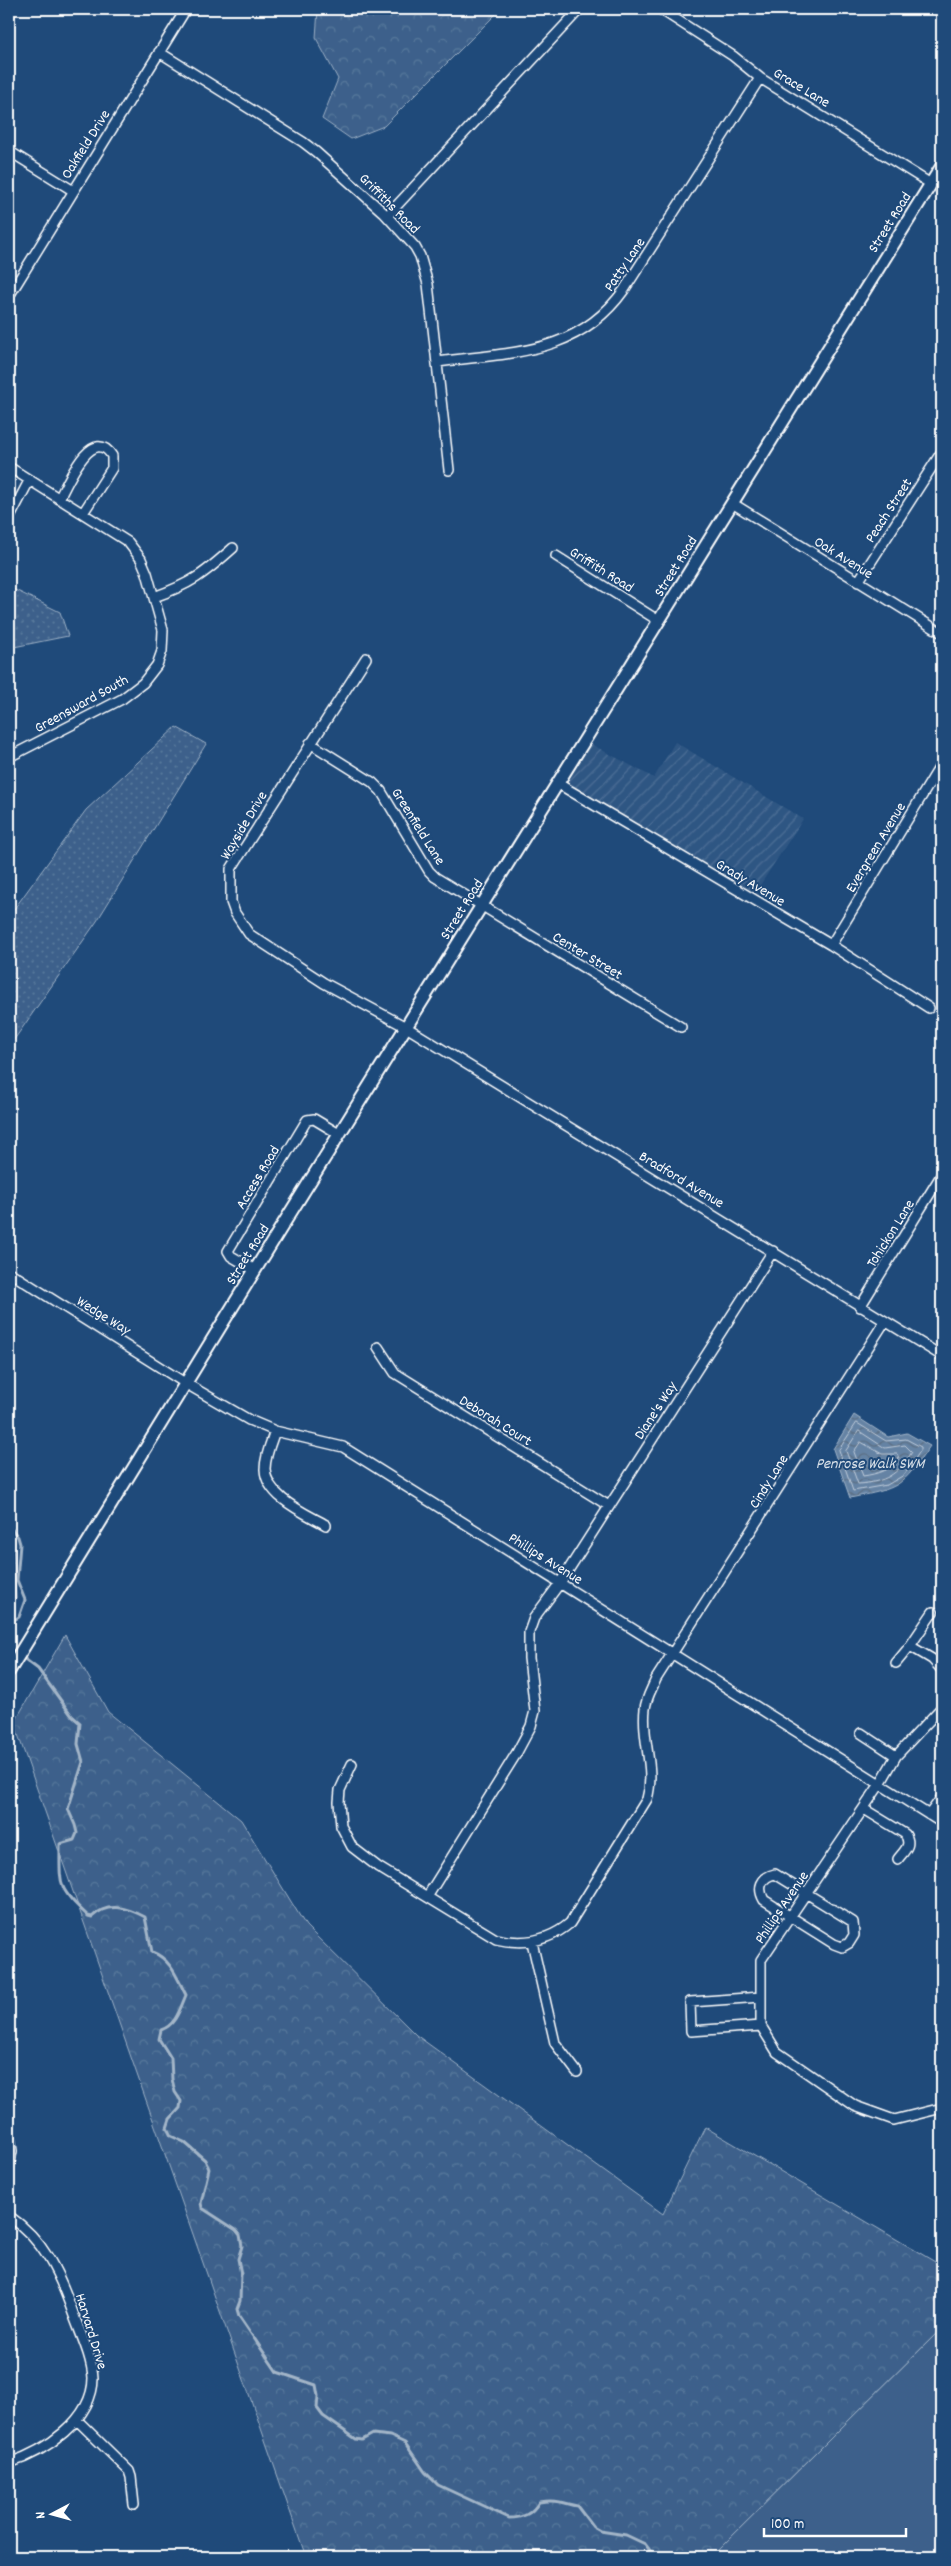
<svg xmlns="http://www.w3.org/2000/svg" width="951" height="2566" font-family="Dekko,sans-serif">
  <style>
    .industrial { fill: url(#industrial-furrows) }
    .grass { fill: url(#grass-dots); stroke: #9eb0c5 }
    .forest { fill: url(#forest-crowns); stroke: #9eb0c5 }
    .green { fill: #3c618b; stroke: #9eb0c5 }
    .water { fill: url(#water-waves); stroke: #a3b5c8 }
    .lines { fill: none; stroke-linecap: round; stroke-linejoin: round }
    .shore { stroke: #c1cddb; stroke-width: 1 }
    .stream { stroke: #a3b5c8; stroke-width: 3 }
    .minor-casing { stroke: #fff; stroke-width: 12 }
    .major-casing { stroke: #fff; stroke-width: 15 }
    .minor { stroke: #1f4a7a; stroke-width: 9 }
    .major { stroke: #1f4a7a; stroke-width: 11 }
    .labels { text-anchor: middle; stroke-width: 4; stroke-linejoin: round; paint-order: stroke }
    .street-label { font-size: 15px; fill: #fff; stroke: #1f4a7a }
    .water-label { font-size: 16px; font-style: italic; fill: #d8e0e8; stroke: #1f4a7a }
  </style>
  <defs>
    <pattern id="industrial-furrows" width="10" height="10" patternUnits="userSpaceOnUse" patternTransform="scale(1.25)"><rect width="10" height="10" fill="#2e5683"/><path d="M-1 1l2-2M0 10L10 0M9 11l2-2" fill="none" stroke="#4d6f96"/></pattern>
    <pattern id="grass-dots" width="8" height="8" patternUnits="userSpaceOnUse" patternTransform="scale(1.25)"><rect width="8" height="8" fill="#3c618b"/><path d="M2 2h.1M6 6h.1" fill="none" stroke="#59799c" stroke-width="1.8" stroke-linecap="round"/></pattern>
    <pattern id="forest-crowns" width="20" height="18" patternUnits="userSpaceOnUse" patternTransform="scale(1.25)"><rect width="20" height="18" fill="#3c618b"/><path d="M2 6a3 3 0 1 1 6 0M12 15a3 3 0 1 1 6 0" fill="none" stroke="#59799c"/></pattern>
    <pattern id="water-waves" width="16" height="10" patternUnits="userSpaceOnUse" patternTransform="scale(1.25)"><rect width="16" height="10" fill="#6583a4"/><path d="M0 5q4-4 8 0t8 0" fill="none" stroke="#5b6d81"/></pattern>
  </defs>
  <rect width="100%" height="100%" fill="#1f4a7a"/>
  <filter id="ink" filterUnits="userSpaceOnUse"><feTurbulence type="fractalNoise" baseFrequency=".02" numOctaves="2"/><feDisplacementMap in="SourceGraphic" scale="10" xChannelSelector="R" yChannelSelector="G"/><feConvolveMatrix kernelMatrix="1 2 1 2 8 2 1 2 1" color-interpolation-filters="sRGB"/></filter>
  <g filter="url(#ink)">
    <path class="industrial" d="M675 742 803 819 755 893 567 783 591 744 654 778Z"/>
    <path class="grass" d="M9 587 60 612 68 636 9 648Z
      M176 727 206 744 97 921 9 1047V916L86 810Z
      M9 1524 13 1543 16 1598 9 1605Z"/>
    <path class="forest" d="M318 9H501L384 126 351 139 322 119 338 79 316 38Z
      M65 1635 108 1712 241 1820 306 1926 416 2035 663 2214 705 2127 942 2266V2328L711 2557H306L14 1723Z"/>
    <path class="green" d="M942 2328V2557H711Z"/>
    <path class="water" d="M854 1415 888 1437 907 1433 930 1446C901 1488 900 1488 850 1498L833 1449Z"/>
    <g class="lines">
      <path class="shore" d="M857 1423 886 1441 906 1439 921 1447V1450L904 1475 887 1485 853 1491 839 1450Z
        M859 1431 885 1448 905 1445 912 1452C897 1475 886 1482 858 1484L846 1451Z
        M861 1442 882 1454H897L899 1458C891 1470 877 1474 863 1476L854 1452Z"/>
      <path class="stream" d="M9 1526 18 1537 20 1544 17 1580 25 1600 19 1617 9 1623
        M9 1648 16 1653
        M22 1657 38 1669 72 1716 80 1723 78 1744 83 1762 68 1809 75 1825 77 1833 74 1840 60 1844C60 1886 57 1887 88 1916L92 1917C108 1901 128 1908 145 1917L152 1952C171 1959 177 1978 186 1995 180 2009 176 2025 161 2030L159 2039 171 2058 172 2079 175 2092 181 2101 180 2108 170 2119 167 2128 171 2136 184 2142 205 2160 209 2169 201 2203 202 2208 236 2230 240 2235 242 2246 238 2259 241 2274 240 2301 237 2309 239 2316 277 2372 316 2385 318 2396 317 2408 323 2416 356 2439 362 2440 373 2434 390 2436 405 2443 425 2472 438 2485 509 2518C523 2518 532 2514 539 2502 556 2499 562 2503 577 2506L593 2527 600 2531 626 2535 645 2544 655 2557"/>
      <g class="minor-casing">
        <path id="minor" d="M660 9 733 56 760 78 931 184
          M159 52 303 142 316 152 384 213 415 247 420 256 428 284 449 470
          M9 151 72 190
          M387 216 580 9
          M9 296 186 9
          M437 362C510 352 577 356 624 290L760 78
          M9 467 128 542 141 559 147 573 163 630 162 651 157 665 143 683 122 699 9 757
          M59 499C67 484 92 424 112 456V468L83 513
          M732 503 942 633
          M9 519 29 481
          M556 556 659 621
          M858 582 941 453
          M154 597C191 584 204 574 233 548
          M366 658 231 869V902L235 913 249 934 324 983 406 1027 942 1356
          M310 743 372 782 381 791 429 871 435 877 681 1027
          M557 783 831 945 929 1008
          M831 945 942 763
          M255 1270 231 1256 228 1251 307 1120 314 1119 339 1134
          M9 1272 185 1383 249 1420 275 1431 343 1447 942 1823
          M860 1307 942 1174
          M378 1347 395 1373 609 1506
          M275 1431C271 1442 265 1456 265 1469 266 1497 305 1513 326 1525
          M910 1646 932 1659 942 1670
          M896 1663 910 1646 933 1612
          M942 1707 896 1756 880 1784 761 1960V2026L777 2052 855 2106 894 2120 942 2108
          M861 1733 896 1756
          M352 1764 340 1790 339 1802 341 1826 352 1847 378 1867 496 1939C523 1945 548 1942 570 1923L647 1799C656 1768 641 1740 645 1709 646 1698 652 1689 656 1679L885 1321
          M864 1809 905 1834C912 1845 905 1850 898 1859
          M929 1815 942 1797
          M775 1874 853 1922 854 1935 849 1943 842 1947 834 1944 764 1900C757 1888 761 1877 775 1874Z
          M427 1897 516 1754 531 1726 535 1711 529 1658V1632L534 1618 560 1583 773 1251
          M532 1942 555 2043 577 2072
          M761 2026 691 2031 690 2002 761 1997
          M9 2132 12 2151 9 2168
          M9 2216C44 2240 59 2273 73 2313 80 2333 92 2357 93 2378 93 2420 44 2452 9 2463
          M77 2420 129 2471 131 2477 134 2505"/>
      </g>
      <g class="major-casing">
        <path id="major" d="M9 1671 279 1231 942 166"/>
      </g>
      <use href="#minor" class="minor"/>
      <use href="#major" class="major"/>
    </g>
  </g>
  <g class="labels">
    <g class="street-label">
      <text transform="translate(802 87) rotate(31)" y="5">Grace Lane</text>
      <text transform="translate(85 144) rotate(-58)" y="5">Oakfield Drive</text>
      <text transform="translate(390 203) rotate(45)" y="5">Griffiths Road</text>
      <text transform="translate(889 222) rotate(-58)" y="5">Street Road</text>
      <text transform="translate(624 264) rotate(-56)" y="5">Patty Lane</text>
      <text transform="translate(888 510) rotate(-57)" y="5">Peach Street</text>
      <text transform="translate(844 557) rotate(32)" y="5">Oak Avenue</text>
      <text transform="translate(675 566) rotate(-58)" y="5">Street Road</text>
      <text transform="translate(602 569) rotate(32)" y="5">Griffith Road</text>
      <text transform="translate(81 703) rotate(-29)" y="5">Greensward South</text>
      <text transform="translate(243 825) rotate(-59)" y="5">Wayside Drive</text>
      <text transform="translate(419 826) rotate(58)" y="5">Greenfield Lane</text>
      <text transform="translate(875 847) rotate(-59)" y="5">Evergreen Avenue</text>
      <text transform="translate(751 882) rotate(31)" y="5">Grady Avenue</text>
      <text transform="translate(461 909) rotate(-58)" y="5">Street Road</text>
      <text transform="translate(588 955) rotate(31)" y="5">Center Street</text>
      <text transform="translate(257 1177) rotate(-59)" y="5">Access Road</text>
      <text transform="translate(682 1179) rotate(31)" y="5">Bradford Avenue</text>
      <text transform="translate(890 1233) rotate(-58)" y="5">Tohickon Lane</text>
      <text transform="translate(247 1254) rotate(-58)" y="5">Street Road</text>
      <text transform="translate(104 1315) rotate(32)" y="5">Wedge Way</text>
      <text transform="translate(655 1410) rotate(-57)" y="5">Diane's Way</text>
      <text transform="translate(496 1420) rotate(32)" y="5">Deborah Court</text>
      <text transform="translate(768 1481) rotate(-58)" y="5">Cindy Lane</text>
      <text transform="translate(546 1558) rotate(32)" y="5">Phillips Avenue</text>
      <text transform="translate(781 1907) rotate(-56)" y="5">Phillips Avenue</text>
      <text transform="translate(92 2331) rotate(73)" y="5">Harvard Drive</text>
    </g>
    <g class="water-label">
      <text x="870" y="1468">Penrose Walk SWM</text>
    </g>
  </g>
  <rect width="951" height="2566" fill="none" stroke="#1f4a7a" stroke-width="30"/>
  <rect x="15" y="15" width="921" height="2536" fill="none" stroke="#fff" stroke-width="2" filter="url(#ink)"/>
  <g transform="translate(52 2514) rotate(264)" stroke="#1f4a7a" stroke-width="4" paint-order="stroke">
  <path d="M0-4L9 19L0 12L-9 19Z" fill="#ffffff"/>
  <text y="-8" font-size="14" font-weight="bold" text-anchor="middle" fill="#ffffff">N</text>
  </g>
  <path d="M764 2528v8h142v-8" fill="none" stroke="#ffffff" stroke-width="2.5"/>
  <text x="771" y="2528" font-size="15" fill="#ffffff" stroke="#1f4a7a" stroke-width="4" paint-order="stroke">100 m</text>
</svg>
